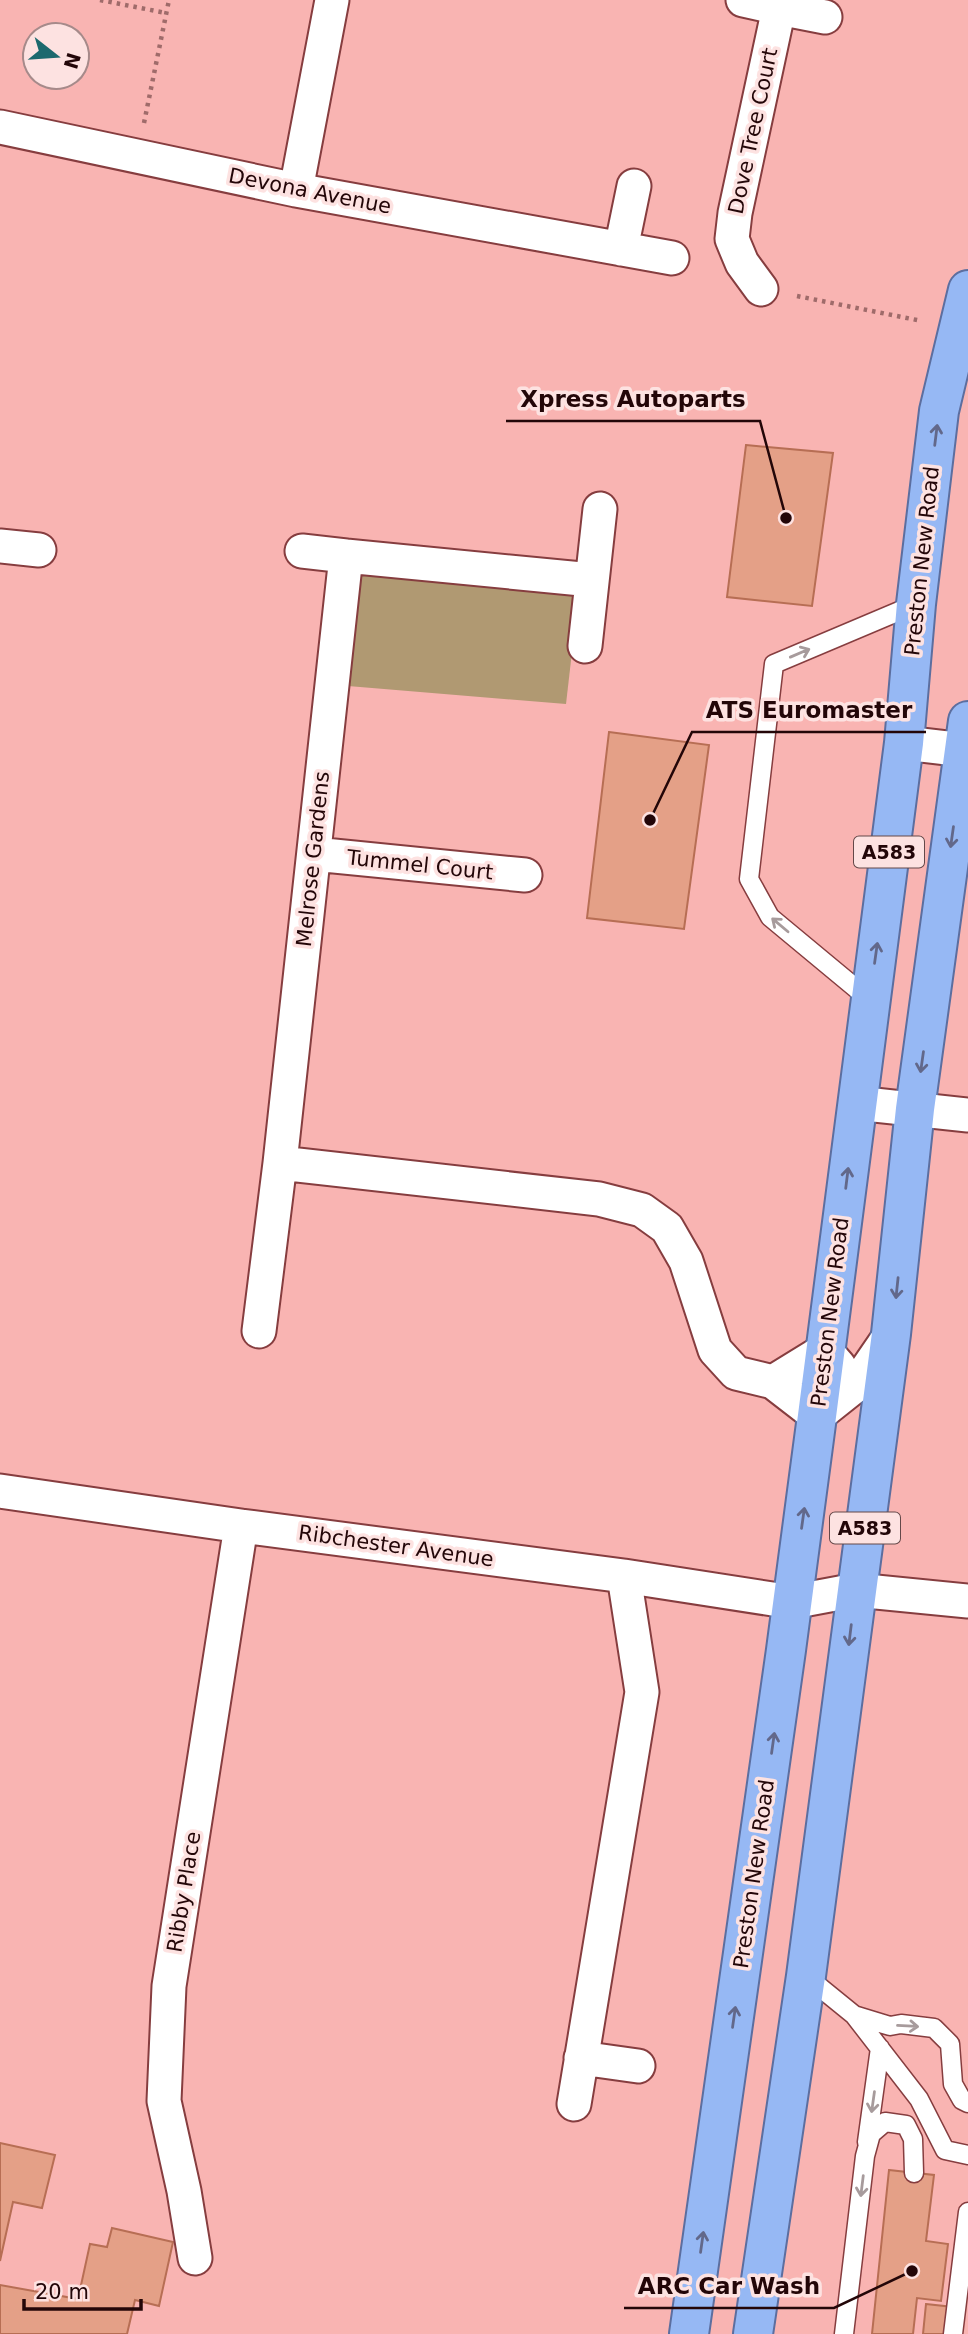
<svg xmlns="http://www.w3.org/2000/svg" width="968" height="2334" font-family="'DejaVu Sans',sans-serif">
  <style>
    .green { fill: #b09972 }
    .building { fill: #e4a087; stroke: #b76e54; stroke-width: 2 }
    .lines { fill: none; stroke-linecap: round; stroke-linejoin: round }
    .service-casing { stroke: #863d3f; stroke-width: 21 }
    .minor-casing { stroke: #863d3f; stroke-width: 37 }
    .trunk-casing { stroke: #5c6e9f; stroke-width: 42 }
    .path { stroke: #9f6b6a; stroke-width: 4.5; stroke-dasharray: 3.5 5; stroke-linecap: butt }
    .service { stroke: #fff; stroke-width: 18 }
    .minor { stroke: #fff; stroke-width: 33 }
    .trunk { stroke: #96b8f4; stroke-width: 38 }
    .oneway { stroke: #62688a }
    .oneway2 { stroke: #a79b9c }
    .labels { text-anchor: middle; stroke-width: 7; stroke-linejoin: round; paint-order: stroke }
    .shield { fill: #fde2e1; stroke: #644849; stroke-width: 2 }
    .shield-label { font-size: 19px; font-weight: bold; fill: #230608 }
    .street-label { font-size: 21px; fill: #230608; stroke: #fde2e1 }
    .leader { fill: none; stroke: #230608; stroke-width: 2.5 }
    .callout-dot { fill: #230608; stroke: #fde2e1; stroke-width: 2.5 }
    .callout-label { font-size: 23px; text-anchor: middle; font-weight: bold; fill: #230608; stroke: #fde2e1; stroke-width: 7; stroke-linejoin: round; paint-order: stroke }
  </style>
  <rect width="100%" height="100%" fill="#f9b4b2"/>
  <path class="green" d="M361 572 579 591 566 704 348 686Z"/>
  <path class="building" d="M746 445 833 453 812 606 727 597Z
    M609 732 709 745 684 929 587 918Z
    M0 2143 55 2155 42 2208 13 2202 0 2261Z
    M889 2170 934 2175 926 2241 948 2244 941 2301 917 2298 913 2334H872Z
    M112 2228 173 2242 159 2306 135 2300 127 2334H0V2285L78 2299 90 2244 107 2247Z
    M926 2304 953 2307 950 2334H923Z"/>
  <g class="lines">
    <g class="service-casing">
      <path id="service" d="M870 1000 770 917 749 879 774 664 916 604
        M806 1976 854 2015 890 2026 901 2024 934 2028 950 2044 953 2084 962 2100 968 2103
        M854 2015 919 2099 945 2150 968 2155
        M867 2142 880 2048
        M844 2334 865 2156 871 2134 885 2122 906 2125 913 2139 914 2173
        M953 2334 968 2212"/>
    </g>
    <g class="minor-casing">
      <path id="minor" d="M743 0 779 8 735 213 732 239 742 263 761 289
        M779 8 825 17
        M0 127 296 190 672 258
        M296 190 332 0
        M621 249 634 186
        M0 546 39 550
        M302 551 346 556
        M592 580 346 556 280 1163 599 1199 642 1210 667 1228 686 1261 715 1350 736 1373 773 1382 817 1416 856 1385 891 1334
        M585 646 600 509
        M904 743 964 750
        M314 854 525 875
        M856 1103 968 1115
        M259 1331 280 1163
        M773 1382 825 1350 839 1366
        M0 1491 241 1526 624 1576 792 1602 856 1590 968 1601
        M581 2058 638 2066
        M574 2104 642 1692 624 1576
        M195 2258 184 2191 164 2101 169 1986 241 1526"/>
    </g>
    <g class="trunk-casing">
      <path id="trunk" d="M689 2334 786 1650 817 1416 904 743 916 604 939 411 968 290
        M753 2334 806 1976 891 1334 915 1109 968 721"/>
    </g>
    <path class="path" d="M100 0 166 13
      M144 123 169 0
      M797 296 922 321"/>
    <use href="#service" class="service"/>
    <use href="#minor" class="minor"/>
    <use href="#trunk" class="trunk"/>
  </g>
  <defs><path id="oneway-shaft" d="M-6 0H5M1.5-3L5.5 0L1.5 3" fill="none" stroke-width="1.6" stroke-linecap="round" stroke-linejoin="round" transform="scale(1.75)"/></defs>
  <g class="oneway">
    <use href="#oneway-shaft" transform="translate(936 435) rotate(-83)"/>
    <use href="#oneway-shaft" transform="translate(952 837) rotate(98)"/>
    <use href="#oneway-shaft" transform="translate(876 953) rotate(-82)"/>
    <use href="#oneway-shaft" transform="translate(922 1062) rotate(98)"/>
    <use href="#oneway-shaft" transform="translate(847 1178) rotate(-83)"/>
    <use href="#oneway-shaft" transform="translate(897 1288) rotate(96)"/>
    <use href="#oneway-shaft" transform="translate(803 1518) rotate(-82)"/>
    <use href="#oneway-shaft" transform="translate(850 1635) rotate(97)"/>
    <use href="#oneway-shaft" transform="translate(773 1743) rotate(-82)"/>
    <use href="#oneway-shaft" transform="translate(734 2017) rotate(-82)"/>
    <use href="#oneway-shaft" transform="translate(702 2242) rotate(-82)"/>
  </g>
  <g class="oneway2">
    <use href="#oneway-shaft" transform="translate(800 653) rotate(-23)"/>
    <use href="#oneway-shaft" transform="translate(780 925) rotate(-140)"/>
    <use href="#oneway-shaft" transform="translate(908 2026) rotate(3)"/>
    <use href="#oneway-shaft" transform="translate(873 2102) rotate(98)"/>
    <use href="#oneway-shaft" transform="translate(862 2186) rotate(97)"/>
  </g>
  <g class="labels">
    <g class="shield">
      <rect x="854" y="836.5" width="70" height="31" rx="5"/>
      <rect x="830" y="1512.5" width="70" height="31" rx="5"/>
    </g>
    <g class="shield-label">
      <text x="889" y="859">A583</text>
      <text x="865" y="1535">A583</text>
    </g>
    <g class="street-label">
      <text transform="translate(753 131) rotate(-78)" y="7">Dove Tree Court</text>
      <text transform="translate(310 191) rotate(11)" y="7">Devona Avenue</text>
      <text transform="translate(922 561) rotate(-84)" y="7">Preston New Road</text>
      <text transform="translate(313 859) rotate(-84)" y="7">Melrose Gardens</text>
      <text transform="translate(420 865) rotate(6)" y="7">Tummel Court</text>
      <text transform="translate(830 1312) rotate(-83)" y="7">Preston New Road</text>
      <text transform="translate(396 1546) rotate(8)" y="7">Ribchester Avenue</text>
      <text transform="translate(754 1874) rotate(-82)" y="7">Preston New Road</text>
      <text transform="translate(184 1892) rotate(-81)" y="7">Ribby Place</text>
    </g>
  </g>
  <path class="leader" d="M786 518L760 421H506M650 820L692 732H926M912 2271L834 2308H624"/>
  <g class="callout-dot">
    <circle cx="786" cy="518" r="7"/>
    <circle cx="650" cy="820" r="7"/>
    <circle cx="912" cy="2271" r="7"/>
  </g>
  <g class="callout-label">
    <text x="633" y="407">Xpress Autoparts</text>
    <text x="809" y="718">ATS Euromaster</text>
    <text x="729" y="2294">ARC Car Wash</text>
  </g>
  <g transform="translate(56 56) rotate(107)"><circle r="33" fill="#fde2e1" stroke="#a68a8a" stroke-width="2"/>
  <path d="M0-5L12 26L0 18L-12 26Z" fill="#1c696e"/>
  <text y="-10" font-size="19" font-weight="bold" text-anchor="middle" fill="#230608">N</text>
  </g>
  <path d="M24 2299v10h117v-10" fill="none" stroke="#230608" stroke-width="3.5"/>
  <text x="35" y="2299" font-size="21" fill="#230608" stroke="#fde2e1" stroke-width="5" paint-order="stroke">20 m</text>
</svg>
